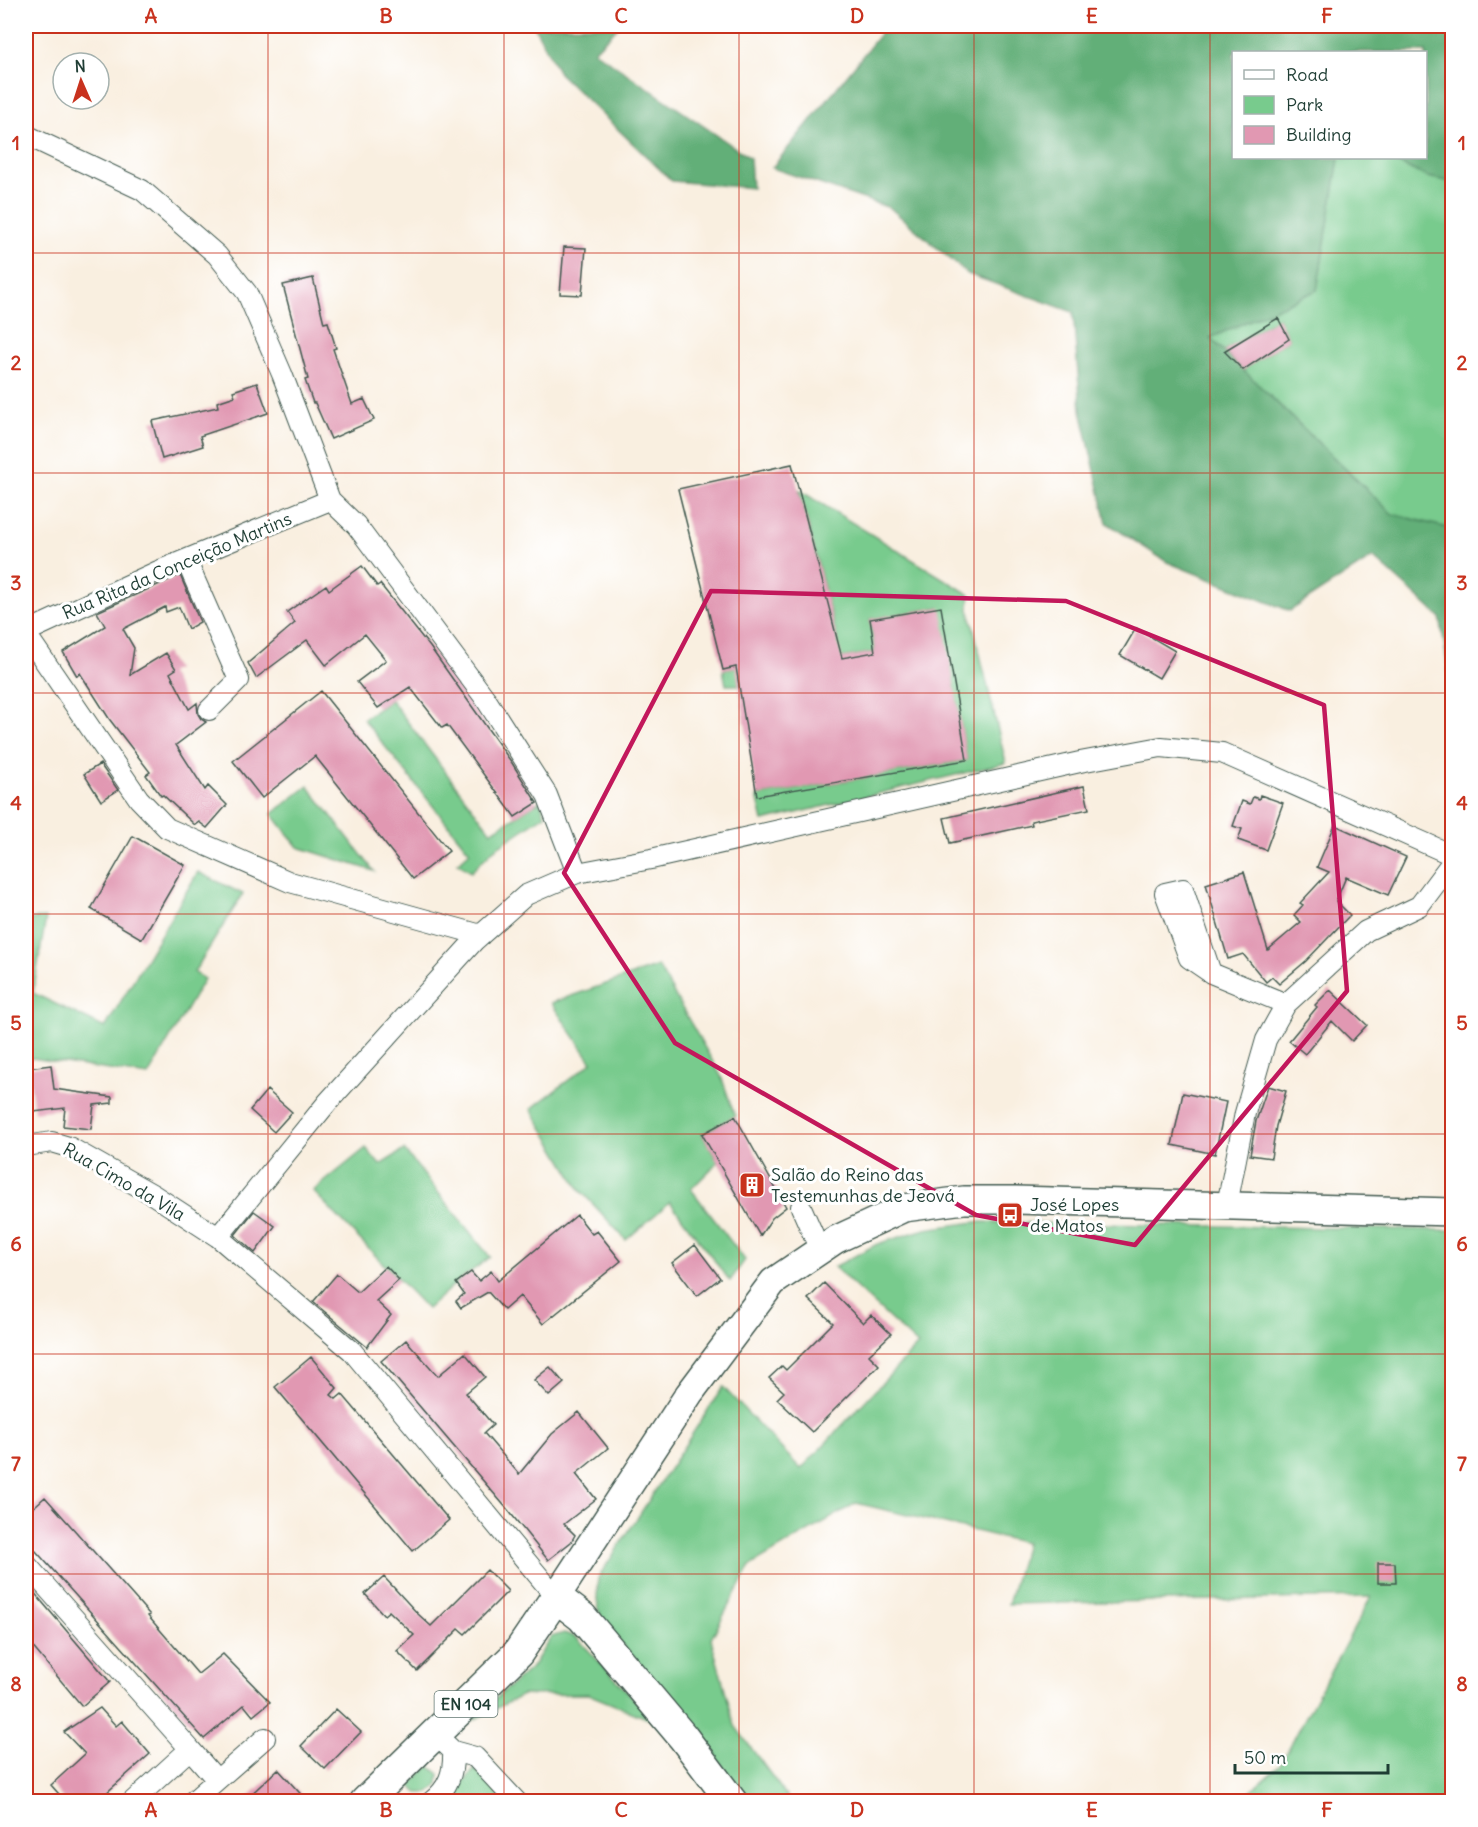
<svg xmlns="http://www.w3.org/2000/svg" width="1478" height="1827" font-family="Delius,sans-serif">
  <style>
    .green { fill: #78cb8d; stroke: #4c8460; stroke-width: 1.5 }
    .forest { fill: #62af78; stroke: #407656; stroke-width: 1.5 }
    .building { fill: #e198b2 }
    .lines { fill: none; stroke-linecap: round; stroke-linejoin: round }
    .street-casing { stroke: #40584e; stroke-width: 22 }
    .secondary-casing { stroke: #40584e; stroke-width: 30 }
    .primary-casing { stroke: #40584e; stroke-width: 33 }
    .street { stroke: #fff; stroke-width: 20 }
    .secondary { stroke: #fff; stroke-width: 27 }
    .primary { stroke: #fff; stroke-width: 30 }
    .marked { fill: none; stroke: #c2185b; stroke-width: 4.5; stroke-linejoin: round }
    .grid { fill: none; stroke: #c8321e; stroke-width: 1.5; stroke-opacity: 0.55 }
    .labels { text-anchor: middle; stroke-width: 6; stroke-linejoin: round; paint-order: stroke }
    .shield { fill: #fff; stroke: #627771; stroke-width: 1.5 }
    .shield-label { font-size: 16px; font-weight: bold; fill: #1f3d34 }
    .street-label { font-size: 18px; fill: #1f3d34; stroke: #fff }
    .poi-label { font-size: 18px; fill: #1f3d34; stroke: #fff; text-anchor: start }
    .neatline { fill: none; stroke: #c8321e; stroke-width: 2 }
    .grid-label { font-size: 20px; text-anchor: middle; font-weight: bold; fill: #c8321e }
  </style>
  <rect width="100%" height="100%" fill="#fff"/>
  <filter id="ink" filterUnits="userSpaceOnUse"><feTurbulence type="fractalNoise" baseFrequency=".0167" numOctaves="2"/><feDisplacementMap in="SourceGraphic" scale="12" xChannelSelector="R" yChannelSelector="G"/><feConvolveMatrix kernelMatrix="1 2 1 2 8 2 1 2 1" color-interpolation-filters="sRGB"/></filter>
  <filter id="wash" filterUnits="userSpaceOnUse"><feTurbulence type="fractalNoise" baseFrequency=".008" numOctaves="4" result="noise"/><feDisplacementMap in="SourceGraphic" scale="24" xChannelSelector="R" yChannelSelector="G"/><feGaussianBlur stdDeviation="1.35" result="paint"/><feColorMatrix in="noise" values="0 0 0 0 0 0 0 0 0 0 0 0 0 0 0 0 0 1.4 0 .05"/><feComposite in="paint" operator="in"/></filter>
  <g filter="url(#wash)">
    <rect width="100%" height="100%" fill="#f9efe0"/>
    <path class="green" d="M1339 158H1387L1428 177 1452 182V529L1392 514 1243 370 1289 339 1278 318 1224 351 1210 338 1317 290Z
      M799 490 970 595 969 609 1006 763 763 821 757 796 967 760 940 607 870 619 875 652 738 676 739 685H726L723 670 838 642Z
      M391 700 491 832 540 801 545 815 493 850 471 872 458 863 470 852 363 719Z
      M308 786 374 871 298 847 272 814Z
      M198 872 243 894 194 972 204 979 148 1076 26 1057V919L46 918 33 993 105 1028Z
      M658 966 721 1076 735 1116 702 1134 718 1162 691 1189 745 1260 730 1281 670 1202 626 1240 580 1190 531 1109 592 1062 551 1003Z
      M366 1148 380 1165 404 1150 490 1257 456 1283 427 1309 313 1191Z
      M975 1222 1452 1230V1801H1239L1279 1766 1371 1597 1008 1604 1026 1543 856 1503 750 1566 711 1639 735 1726 791 1802 749 1801 692 1727 601 1620 597 1600 598 1578 723 1387 801 1469 918 1345 834 1267 877 1244 925 1229Z
      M564 1633 576 1637 656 1722 588 1694 523 1695 469 1722 533 1666 551 1637Z
      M429 1766 439 1774 438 1785 429 1793H418L410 1785Z
      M475 1769 505 1802H446Z"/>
    <path class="forest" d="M534 26H619L594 51 750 158 752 188 672 181 559 73Z
      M871 26H1452V182L1428 177 1387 158H1426V52H1234V158H1339L1317 290 1210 338 1392 514 1452 529V693L1440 617 1373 557 1290 611 1167 562 1107 523 1081 411 1073 312 968 274 890 208 772 168 881 33Z"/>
    <g id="blocks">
      <path class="building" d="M564 247 586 248 582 295 560 294Z
        M313 278 324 323 328 322 336 348 333 349 352 404 364 399 374 420 331 439 315 403H313L305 380 308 379 283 285Z
        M1278 318 1289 339 1243 370 1224 351Z
        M257 383 268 413 200 436 203 446 162 459 152 421 218 407 217 402 235 396 233 391Z
        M792 464 842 658 875 652 870 619 941 607 967 760 757 796 736 667 723 670 678 489Z
        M362 566 377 586 380 584 430 647 512 763 537 803 515 817 447 725 442 728 410 687 378 708 357 682 386 660 365 634 326 665 307 640 256 678 248 663 295 623 287 612 326 585 329 590Z
        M180 575 200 622 188 629 179 607 166 612 165 607 123 629 134 648 130 675 166 653 176 669 170 673 189 709 197 703 198 714 201 719 206 722 176 745 205 790 208 786 227 805 207 828 199 822 195 825 163 795 161 796 146 775 150 772 110 720 80 673 77 676 63 652 105 626 97 612Z
        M1136 628 1175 651 1159 678 1120 655Z
        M321 691 449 851 413 879 315 756 262 798 233 761Z
        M100 764 118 790 101 801 84 774Z
        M1084 786 1089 809 1031 821 1032 825 950 843 944 818Z
        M1260 795 1283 803 1266 850 1238 840 1242 829 1233 826 1242 801 1250 804 1253 797 1259 799Z
        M1335 825 1406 857 1388 895 1346 877 1336 901 1350 915 1306 961 1279 984 1272 977 1266 982 1243 954 1228 959 1206 884 1244 872 1268 950 1301 922 1294 915 1303 905 1300 903 1329 872 1317 867Z
        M133 836 185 865 142 939 91 909Z
        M1330 990 1367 1025 1352 1041 1332 1021 1305 1054 1289 1041 1317 1007 1315 1005Z
        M51 1065 54 1089 112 1097V1103L94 1105 91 1129 63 1126 65 1108 34 1112 28 1068Z
        M1268 1086 1286 1091 1276 1126 1271 1158 1250 1155 1256 1121Z
        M267 1090 292 1112 274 1132 250 1110Z
        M1183 1093 1226 1102 1215 1154 1172 1145Z
        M735 1116 786 1207 772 1218 760 1236 702 1134Z
        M254 1211 275 1226 255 1253 235 1235Z
        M577 1215 592 1234 597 1231 621 1261 543 1324 520 1296 504 1310 488 1292 461 1308 456 1301 464 1294 456 1283 471 1272 479 1281 491 1271 498 1281Z
        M695 1245 720 1278 697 1296 672 1263Z
        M386 1266 399 1280 376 1301 391 1315 367 1347 313 1302 337 1274 358 1292Z
        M824 1283 863 1323 871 1315 891 1334 869 1355 879 1365 812 1432 777 1399 784 1392 769 1378 782 1366 786 1370 833 1323 808 1299Z
        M406 1340 438 1376 465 1353 485 1377 466 1393 493 1425 484 1433 519 1474 552 1434 579 1412 608 1448 576 1474 596 1499 564 1524 575 1535 571 1542 548 1560 508 1510 381 1361Z
        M311 1357 337 1388 331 1395 336 1399 342 1394 449 1520 413 1551 275 1387Z
        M550 1367 564 1383 549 1396 534 1380Z
        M45 1497 150 1615 148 1616 198 1674 223 1654 270 1702 253 1716 244 1705 204 1739 26 1540V1514Z
        M1378 1563H1395L1396 1583H1378Z
        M487 1570 508 1591 465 1634 459 1629 417 1671 397 1651 414 1635 389 1611 384 1615 365 1594 384 1577 418 1614 431 1626Z
        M26 1583 110 1682 82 1706 26 1639Z
        M100 1708 116 1726 122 1721 150 1754 96 1802H66L51 1785 85 1754 64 1732Z
        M336 1709 361 1732 325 1769 301 1746Z
        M278 1769 308 1802H243Z"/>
    </g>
  </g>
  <g filter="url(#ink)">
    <use href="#blocks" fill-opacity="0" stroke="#40584e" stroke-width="1.5"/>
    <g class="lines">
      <g class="street-casing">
        <path id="street" d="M26 135 142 190 217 255 247 293 282 374 330 500 356 525 485 698 547 795 577 873
          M186 560 239 680 209 710
          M26 632 156 572 330 500
          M26 634 139 799 167 828 290 882 481 935
          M1211 973 1189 958 1165 893 1183 889 1211 973 1286 1004
          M26 1146 52 1142 69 1147 152 1194 218 1237 352 1351 556 1597
          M1227 1205 1245 1113 1266 1040 1286 1004 1366 931 1419 906 1452 862
          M801 1207 820 1250
          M218 1237 327 1103 474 941 526 895 577 873 651 859 1080 762 1161 747 1222 753 1452 855
          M26 1564 190 1749 132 1802
          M435 1734 453 1751 475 1757 517 1802
          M190 1749 217 1780
          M192 1802 265 1738
          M431 1802C449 1788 454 1772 453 1751"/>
      </g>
      <g class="secondary-casing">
        <path id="secondary" d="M556 1597 689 1394 773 1282 835 1240 904 1208 964 1200H1016L1452 1212"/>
      </g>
      <g class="primary-casing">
        <path id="primary" d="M365 1802 518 1653 556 1597 582 1617 683 1737 732 1802"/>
      </g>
      <use href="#street" class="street"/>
      <use href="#secondary" class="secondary"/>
      <use href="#primary" class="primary"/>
    </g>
  </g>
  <path class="marked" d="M711 591 1066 601 1324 705 1347 991 1135 1245 976 1215 675 1043 564 873Z"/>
  <path class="grid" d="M268 26V1802M504 26V1802M739 26V1802M974 26V1802M1210 26V1802M26 253H1452M26 473H1452M26 693H1452M26 914H1452M26 1134H1452M26 1354H1452M26 1574H1452"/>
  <defs>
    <g id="building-square" transform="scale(1.35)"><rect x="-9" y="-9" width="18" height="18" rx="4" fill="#c8321e" stroke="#fff"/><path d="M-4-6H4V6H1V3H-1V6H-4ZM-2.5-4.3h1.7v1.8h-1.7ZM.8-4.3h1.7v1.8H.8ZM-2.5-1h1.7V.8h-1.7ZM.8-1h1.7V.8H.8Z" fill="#fff"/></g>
    <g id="bus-square" transform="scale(1.35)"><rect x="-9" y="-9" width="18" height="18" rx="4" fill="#c8321e" stroke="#fff"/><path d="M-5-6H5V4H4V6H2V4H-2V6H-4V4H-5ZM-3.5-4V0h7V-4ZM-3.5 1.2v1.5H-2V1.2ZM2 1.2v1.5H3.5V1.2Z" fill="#fff"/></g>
  </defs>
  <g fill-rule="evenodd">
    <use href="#building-square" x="752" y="1185"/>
    <use href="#bus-square" x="1010" y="1215"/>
  </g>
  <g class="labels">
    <rect class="shield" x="434.5" y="1691" width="63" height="26" rx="4.5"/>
    <g class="shield-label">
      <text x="466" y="1710">EN 104</text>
    </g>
    <g class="street-label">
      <text transform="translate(177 566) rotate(-23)" y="6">Rua Rita da Conceição Martins</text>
      <text transform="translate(124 1182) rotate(30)" y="6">Rua Cimo da Vila</text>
    </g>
    <g class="poi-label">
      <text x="771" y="1181">Salão do Reino das<tspan x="771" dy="21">Testemunhas de Jeová</tspan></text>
      <text x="1030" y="1211">José Lopes<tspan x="1030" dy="21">de Matos</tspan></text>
    </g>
  </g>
  <rect width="1478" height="1827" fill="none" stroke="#fff" stroke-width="66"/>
  <rect x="1232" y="51" width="195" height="108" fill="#ffffff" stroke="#a5b1ae" stroke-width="1.5"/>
  <rect x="1244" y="70" width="30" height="9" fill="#ffffff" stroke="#a5b1ae" stroke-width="1.5"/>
  <text x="1286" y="81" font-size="18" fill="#1f3d34">Road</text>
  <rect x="1244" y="96" width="30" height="18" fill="#78cb8d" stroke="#a5b1ae" stroke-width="1.5"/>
  <text x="1286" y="111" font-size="18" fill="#1f3d34">Park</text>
  <rect x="1244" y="126" width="30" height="18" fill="#e198b2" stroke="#a5b1ae" stroke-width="1.5"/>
  <text x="1286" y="141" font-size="18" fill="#1f3d34">Building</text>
  <g transform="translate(81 81) rotate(357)"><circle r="28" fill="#ffffff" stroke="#a5b1ae" stroke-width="1.5"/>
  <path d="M0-4.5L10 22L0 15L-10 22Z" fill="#c8321e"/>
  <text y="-9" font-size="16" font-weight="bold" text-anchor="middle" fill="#1f3d34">N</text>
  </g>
  <path d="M1235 1764v9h153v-9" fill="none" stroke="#1f3d34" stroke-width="3"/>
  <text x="1244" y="1764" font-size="18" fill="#1f3d34" stroke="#ffffff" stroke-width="4.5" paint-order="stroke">50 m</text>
  <rect x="33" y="33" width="1412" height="1761" class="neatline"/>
  <g class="grid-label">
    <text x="151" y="23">A</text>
    <text x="386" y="23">B</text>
    <text x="621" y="23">C</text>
    <text x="857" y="23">D</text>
    <text x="1092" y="23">E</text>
    <text x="1327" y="23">F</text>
    <text x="16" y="150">1</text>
    <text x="1462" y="150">1</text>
    <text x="16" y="370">2</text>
    <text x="1462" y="370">2</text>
    <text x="16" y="590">3</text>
    <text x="1462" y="590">3</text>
    <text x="16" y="810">4</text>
    <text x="1462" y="810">4</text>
    <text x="16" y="1030">5</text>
    <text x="1462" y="1030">5</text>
    <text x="16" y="1251">6</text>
    <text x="1462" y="1251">6</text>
    <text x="16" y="1471">7</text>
    <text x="1462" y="1471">7</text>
    <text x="16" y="1691">8</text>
    <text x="1462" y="1691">8</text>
    <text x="151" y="1817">A</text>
    <text x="386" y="1817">B</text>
    <text x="621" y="1817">C</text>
    <text x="857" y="1817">D</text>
    <text x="1092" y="1817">E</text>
    <text x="1327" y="1817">F</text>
  </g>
</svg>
